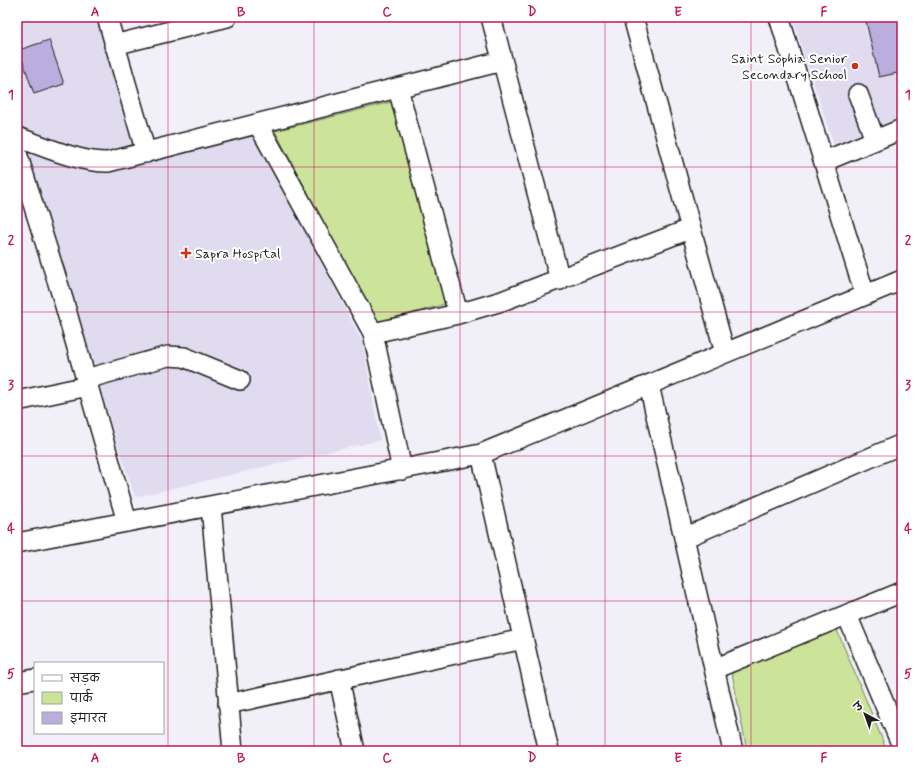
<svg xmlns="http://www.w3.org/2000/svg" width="919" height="768" font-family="Mynerve,'Playpen Sans Deva',sans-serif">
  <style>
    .built { fill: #e1dbf0 }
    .green { fill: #cbe49a; stroke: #74805b }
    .building { fill: #bbaddd; stroke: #1c1c1c }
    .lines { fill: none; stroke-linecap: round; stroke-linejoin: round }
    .minor-casing { stroke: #1c1c1c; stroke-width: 22 }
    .minor { stroke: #fff; stroke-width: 19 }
    .grid { fill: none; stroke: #c2185b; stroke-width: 1; stroke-opacity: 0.55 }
    .poi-dot { fill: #c8321e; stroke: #fff; stroke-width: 1.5 }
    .labels { text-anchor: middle; stroke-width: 4; stroke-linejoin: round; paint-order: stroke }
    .poi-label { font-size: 14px; fill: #1c1c1c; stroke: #fff; text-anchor: end }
    .neatline { fill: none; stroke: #c2185b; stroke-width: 1.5 }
    .grid-label { font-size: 13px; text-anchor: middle; font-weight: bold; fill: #c2185b }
  </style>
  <rect width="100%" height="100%" fill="#f1eff8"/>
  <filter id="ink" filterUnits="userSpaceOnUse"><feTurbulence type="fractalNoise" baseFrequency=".025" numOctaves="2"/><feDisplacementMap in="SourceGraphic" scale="8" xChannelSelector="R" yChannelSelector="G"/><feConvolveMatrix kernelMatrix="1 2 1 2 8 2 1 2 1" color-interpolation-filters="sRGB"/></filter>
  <g filter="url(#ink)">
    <path class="built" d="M17 17H103L141 163 255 135 363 343 380 440 135 497 17 137Z
      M792 17H902V116L834 145Z"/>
    <path class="green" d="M391 102 445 304 377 323 275 131Z
      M837 630 887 751H747L732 673Z"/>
    <path class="building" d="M865 17H902V72L879 77Z
      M49 40 64 84 34 94 19 50Z"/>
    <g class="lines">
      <g class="minor-casing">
        <path id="minor" d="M107 17 146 153
          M491 17 560 280
          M633 17 725 353
          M779 17 865 295
          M114 45 227 17
          M398 88 458 314
          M858 94 875 140
          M258 124 373 333 458 314 502 301 690 229
          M17 137C46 147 77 162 108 162L502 61
          M17 153 63 299 127 522
          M825 161 902 129
          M373 333 402 470
          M86 379 168 356 184 357 240 380
          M649 385 733 751
          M17 401 88 386
          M481 454 549 751
          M211 506 233 751
          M684 538 902 444
          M17 543 481 454 902 280
          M847 615 902 746
          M714 669 902 592
          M339 679 355 751
          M17 682 35 679
          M228 704 523 639"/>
      </g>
      <use href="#minor" class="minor"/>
    </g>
  </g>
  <path class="grid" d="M168 17V751M314 17V751M460 17V751M605 17V751M751 17V751M17 167H902M17 312H902M17 456H902M17 601H902"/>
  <g class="poi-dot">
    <circle cx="855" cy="66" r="4"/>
    <path d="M184 247h4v4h4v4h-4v4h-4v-4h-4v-4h4z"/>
  </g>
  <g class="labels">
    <g class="poi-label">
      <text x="847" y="63">Saint Sophia Senior<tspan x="847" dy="16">Secondary School</tspan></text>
      <text x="195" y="258" text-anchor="start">Sapra Hospital</text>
    </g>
  </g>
  <rect width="919" height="768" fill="none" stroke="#fff" stroke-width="44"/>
  <rect x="34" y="662" width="130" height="72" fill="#ffffff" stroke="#a4a4a4"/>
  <rect x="42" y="675" width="20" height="6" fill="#ffffff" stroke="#a4a4a4"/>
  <text x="70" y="682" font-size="12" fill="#1c1c1c">सड़क</text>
  <rect x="42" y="692" width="20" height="12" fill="#cbe49a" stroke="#a4a4a4"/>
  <text x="70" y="702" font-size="12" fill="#1c1c1c">पार्क</text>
  <rect x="42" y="712" width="20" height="12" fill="#bbaddd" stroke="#a4a4a4"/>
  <text x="70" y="722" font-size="12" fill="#1c1c1c">इमारत</text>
  <g transform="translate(865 714) rotate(319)" stroke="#ffffff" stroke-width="3" paint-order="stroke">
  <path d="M0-3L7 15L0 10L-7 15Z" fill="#1c1c1c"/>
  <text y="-6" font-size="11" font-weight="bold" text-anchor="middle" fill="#1c1c1c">उ</text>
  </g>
  <rect x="22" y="22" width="875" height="724" class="neatline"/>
  <g class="grid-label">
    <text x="95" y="16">A</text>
    <text x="241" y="16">B</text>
    <text x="387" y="16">C</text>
    <text x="532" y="16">D</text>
    <text x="678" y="16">E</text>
    <text x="824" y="16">F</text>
    <text x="11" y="99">1</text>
    <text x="908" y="99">1</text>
    <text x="11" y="244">2</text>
    <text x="908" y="244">2</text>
    <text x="11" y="389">3</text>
    <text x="908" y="389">3</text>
    <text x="11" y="533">4</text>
    <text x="908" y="533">4</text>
    <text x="11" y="678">5</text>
    <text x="908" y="678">5</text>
    <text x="95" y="762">A</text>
    <text x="241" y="762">B</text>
    <text x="387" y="762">C</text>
    <text x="532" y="762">D</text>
    <text x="678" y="762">E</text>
    <text x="824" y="762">F</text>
  </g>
</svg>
